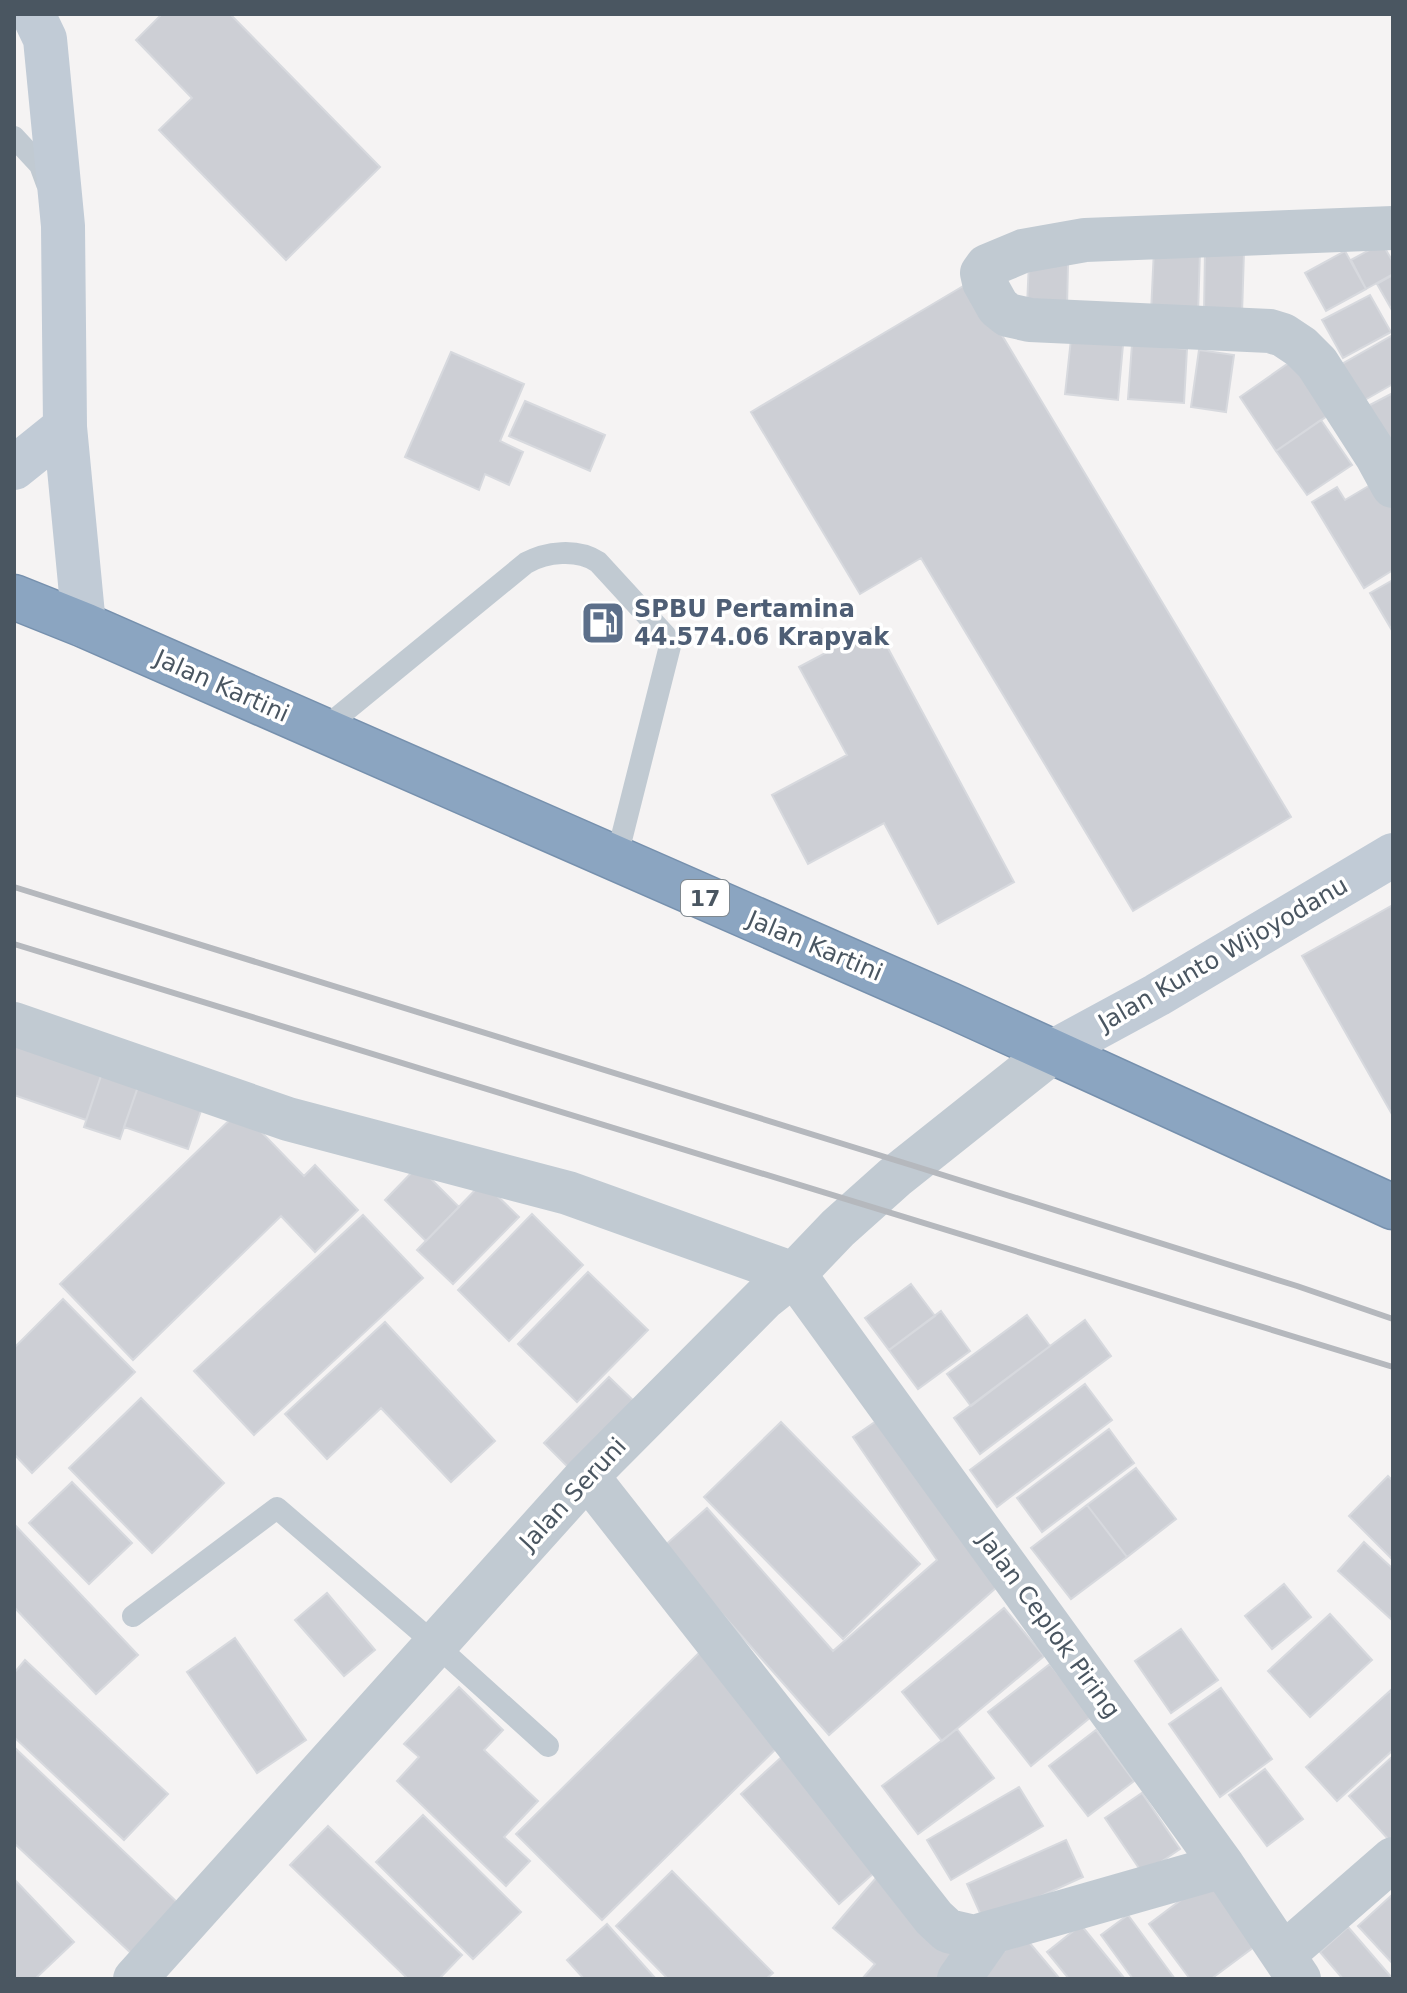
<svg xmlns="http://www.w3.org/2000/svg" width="1407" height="1993" font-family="'DejaVu Sans',sans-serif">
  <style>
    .building { fill: #cdcfd5; stroke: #d7d9de; stroke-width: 2 }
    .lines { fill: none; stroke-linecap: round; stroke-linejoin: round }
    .highway-casing { stroke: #7690ad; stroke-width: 47 }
    .lane { stroke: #c1cad2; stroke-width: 22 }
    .street { stroke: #c1cad2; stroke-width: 44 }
    .secondary { stroke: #c1cbd6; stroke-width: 44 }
    .highway { stroke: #8ba5c1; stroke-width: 44 }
    .rail { stroke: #b5b8bd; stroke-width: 6 }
    .labels { text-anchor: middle; stroke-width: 7; stroke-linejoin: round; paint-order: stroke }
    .shield { fill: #fff; stroke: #808990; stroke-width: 2 }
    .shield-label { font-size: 22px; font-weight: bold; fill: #4a5661 }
    .service-label { font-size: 24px; font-weight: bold; fill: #4e5e75; stroke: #fff; text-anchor: start }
    .street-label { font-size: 24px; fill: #4a5661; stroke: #fff }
  </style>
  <rect width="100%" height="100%" fill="#f5f3f3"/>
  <path class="building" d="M162 14H230L380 167 286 260 159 130 192 98 136 40Z
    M1382 243 1393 262V274L1366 289 1351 260Z
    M1154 249 1200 251 1198 315 1151 313Z
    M1205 250 1244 251 1242 315 1204 314Z
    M1345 251 1366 289 1326 311 1305 273Z
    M1029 262 1068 264 1067 307 1027 306Z
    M1393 275V312L1377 284Z
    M970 282 1291 817 1133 911 921 558 860 594 751 412Z
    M1370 295 1391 332 1343 358 1322 320Z
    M1393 335V384L1363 401 1342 364Z
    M1071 339 1123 345 1118 400 1065 394Z
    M1132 344 1187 349 1184 403 1128 399Z
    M1199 350 1234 355 1226 412 1191 407Z
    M451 352 524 384 500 441 523 452 509 485 485 474 479 490 405 457Z
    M1293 360 1330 414 1276 451 1240 397Z
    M1393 393V446L1368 406Z
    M525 401 605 435 590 471 509 436Z
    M1321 420 1352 465 1307 495 1276 451Z
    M1377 481 1393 508V570L1364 588 1312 502 1337 487 1345 500Z
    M1393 580V632L1370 593Z
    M876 626 1014 882 938 924 884 823 808 864 772 795 847 755 799 667Z
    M1393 905V1116L1302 956Z
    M14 1034 105 1064 86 1120 14 1095Z
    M105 1064 141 1078 120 1139 84 1127Z
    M141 1078 205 1099 188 1149 124 1127Z
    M240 1110 304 1176 315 1165 358 1210 315 1252 281 1216 133 1360 60 1284Z
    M418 1166 459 1207 426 1241 385 1200Z
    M483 1182 519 1217 453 1284 417 1250Z
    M532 1214 583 1265 509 1341 458 1290Z
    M363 1215 423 1278 254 1435 194 1371Z
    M588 1272 648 1330 577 1402 518 1344Z
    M911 1284 935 1316 889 1350 865 1318Z
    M63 1299 135 1372 32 1473 14 1454V1348Z
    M941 1311 970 1351 918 1389 889 1350Z
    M1027 1315 1050 1346 971 1406 947 1374Z
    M1085 1320 1111 1356 980 1454 954 1418Z
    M385 1322 495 1441 451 1482 381 1408 327 1459 285 1414Z
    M609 1377 638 1405 573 1472 544 1443Z
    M1085 1384 1112 1420 997 1507 970 1470Z
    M141 1398 224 1483 152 1553 69 1468Z
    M891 1411 1006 1579 829 1735 663 1547 707 1508 833 1651 937 1560 853 1437Z
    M781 1422 920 1564 843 1639 704 1497Z
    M1109 1429 1134 1463 1042 1532 1017 1498Z
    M1136 1468 1176 1519 1127 1557 1087 1505Z
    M1388 1476 1393 1481V1560L1349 1516Z
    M72 1482 132 1543 89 1584 29 1523Z
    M1087 1505 1127 1557 1071 1599 1031 1548Z
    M14 1524 138 1655 96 1694 14 1607Z
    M1364 1542 1393 1569 1392 1620 1338 1571Z
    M1284 1584 1311 1617 1272 1649 1245 1616Z
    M327 1593 375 1650 344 1676 295 1620Z
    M1004 1608 1044 1656 942 1741 902 1692Z
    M1330 1614 1372 1660 1310 1717 1268 1671Z
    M1181 1629 1218 1680 1171 1713 1135 1661Z
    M235 1638 306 1740 257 1773 187 1672Z
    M702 1650 788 1737 602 1920 516 1834Z
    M25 1660 168 1794 124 1840 14 1737V1673Z
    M1050 1664 1092 1716 1031 1766 988 1712Z
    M459 1687 503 1730 484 1750 538 1801 504 1837 530 1861 506 1886 397 1781 419 1757 404 1744Z
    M1221 1688 1272 1759 1220 1797 1169 1724Z
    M1391 1690 1393 1750 1337 1801 1306 1767Z
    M957 1729 994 1778 918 1834 882 1786Z
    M1096 1730 1134 1781 1088 1816 1049 1766Z
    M14 1747 179 1904 132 1954 14 1843Z
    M785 1754 883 1865 839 1904 741 1794Z
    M1393 1756V1836L1389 1840 1349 1796Z
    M1265 1769 1303 1819 1267 1846 1229 1795Z
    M1019 1787 1043 1826 951 1880 927 1840Z
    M1142 1793 1180 1849 1143 1874 1105 1818Z
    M423 1815 521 1912 473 1959 376 1862Z
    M328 1826 462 1955 439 1979H408L290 1865Z
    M1066 1840 1083 1877 984 1922 967 1884Z
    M672 1871 773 1973 766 1979H668L616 1926Z
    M876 1878 967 1956 947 1979H862L875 1964 833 1928Z
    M14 1879 74 1942 35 1979H14Z
    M1209 1879 1258 1944 1211 1979H1190L1149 1924Z
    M1393 1894V1964L1358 1926Z
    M1128 1915 1175 1979H1133L1101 1935Z
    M607 1924 656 1979H584L567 1960Z
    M1081 1925 1125 1979H1069L1047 1952Z
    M1348 1927 1393 1979H1343L1320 1952Z
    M1023 1935 1060 1979H981L977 1974Z"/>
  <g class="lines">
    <g class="highway-casing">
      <path id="highway" d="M14 597 84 625 950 1005 1393 1207"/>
    </g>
    <path class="lane" d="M14 137 40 165 47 184
      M322 730 526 563C546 552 577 548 598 562L665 635 670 646 616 860
      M133 1616 277 1508 436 1645 548 1746"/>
    <path class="street" d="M1393 228 1085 240 1023 251 987 266 982 273 984 282 998 307 1008 315 1030 320 1270 331 1283 335 1301 347 1317 363 1376 455 1393 486
      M14 1024 288 1119 568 1193 794 1274 1223 1866 1299 1979
      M587 1476 934 1918 948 1931 974 1937 1223 1866
      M1284 1954 1393 1859
      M135 1979 587 1476 764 1298 794 1274 838 1228 895 1177 1052 1052
      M959 1979 991 1933"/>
    <path class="secondary" d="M33 14 45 39 63 226 65 427 84 625
      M14 468 65 427
      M1052 1052 1157 995 1393 855"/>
    <use href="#highway" class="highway"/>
    <path class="rail" d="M14 887 911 1165 1297 1286 1393 1319
      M14 944 1393 1367"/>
  </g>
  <defs>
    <g id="fuel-square" transform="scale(2.3)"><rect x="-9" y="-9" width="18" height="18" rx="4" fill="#5c6f8a" stroke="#fff"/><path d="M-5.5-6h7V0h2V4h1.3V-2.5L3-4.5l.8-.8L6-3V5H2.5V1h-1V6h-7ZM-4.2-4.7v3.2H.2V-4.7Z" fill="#fff"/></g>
  </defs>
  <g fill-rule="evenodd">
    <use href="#fuel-square" x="603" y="623"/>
  </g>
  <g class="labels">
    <rect class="shield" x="681" y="880" width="48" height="36" rx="6"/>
    <g class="shield-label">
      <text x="705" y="906">17</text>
    </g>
    <g class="service-label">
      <text x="634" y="617">SPBU Pertamina<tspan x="634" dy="28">44.574.06 Krapyak</tspan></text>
    </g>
    <g class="street-label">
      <text transform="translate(222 686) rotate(24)" y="8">Jalan Kartini</text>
      <text transform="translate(815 946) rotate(23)" y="8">Jalan Kartini</text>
      <text transform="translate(1223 954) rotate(-30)" y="8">Jalan Kunto Wijoyodanu</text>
      <text transform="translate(573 1494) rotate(-47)" y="8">Jalan Seruni</text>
      <text transform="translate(1049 1625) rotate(54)" y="8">Jalan Ceplok Piring</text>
    </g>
  </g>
  <rect width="1407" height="1993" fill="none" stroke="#4a5661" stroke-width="32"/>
</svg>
